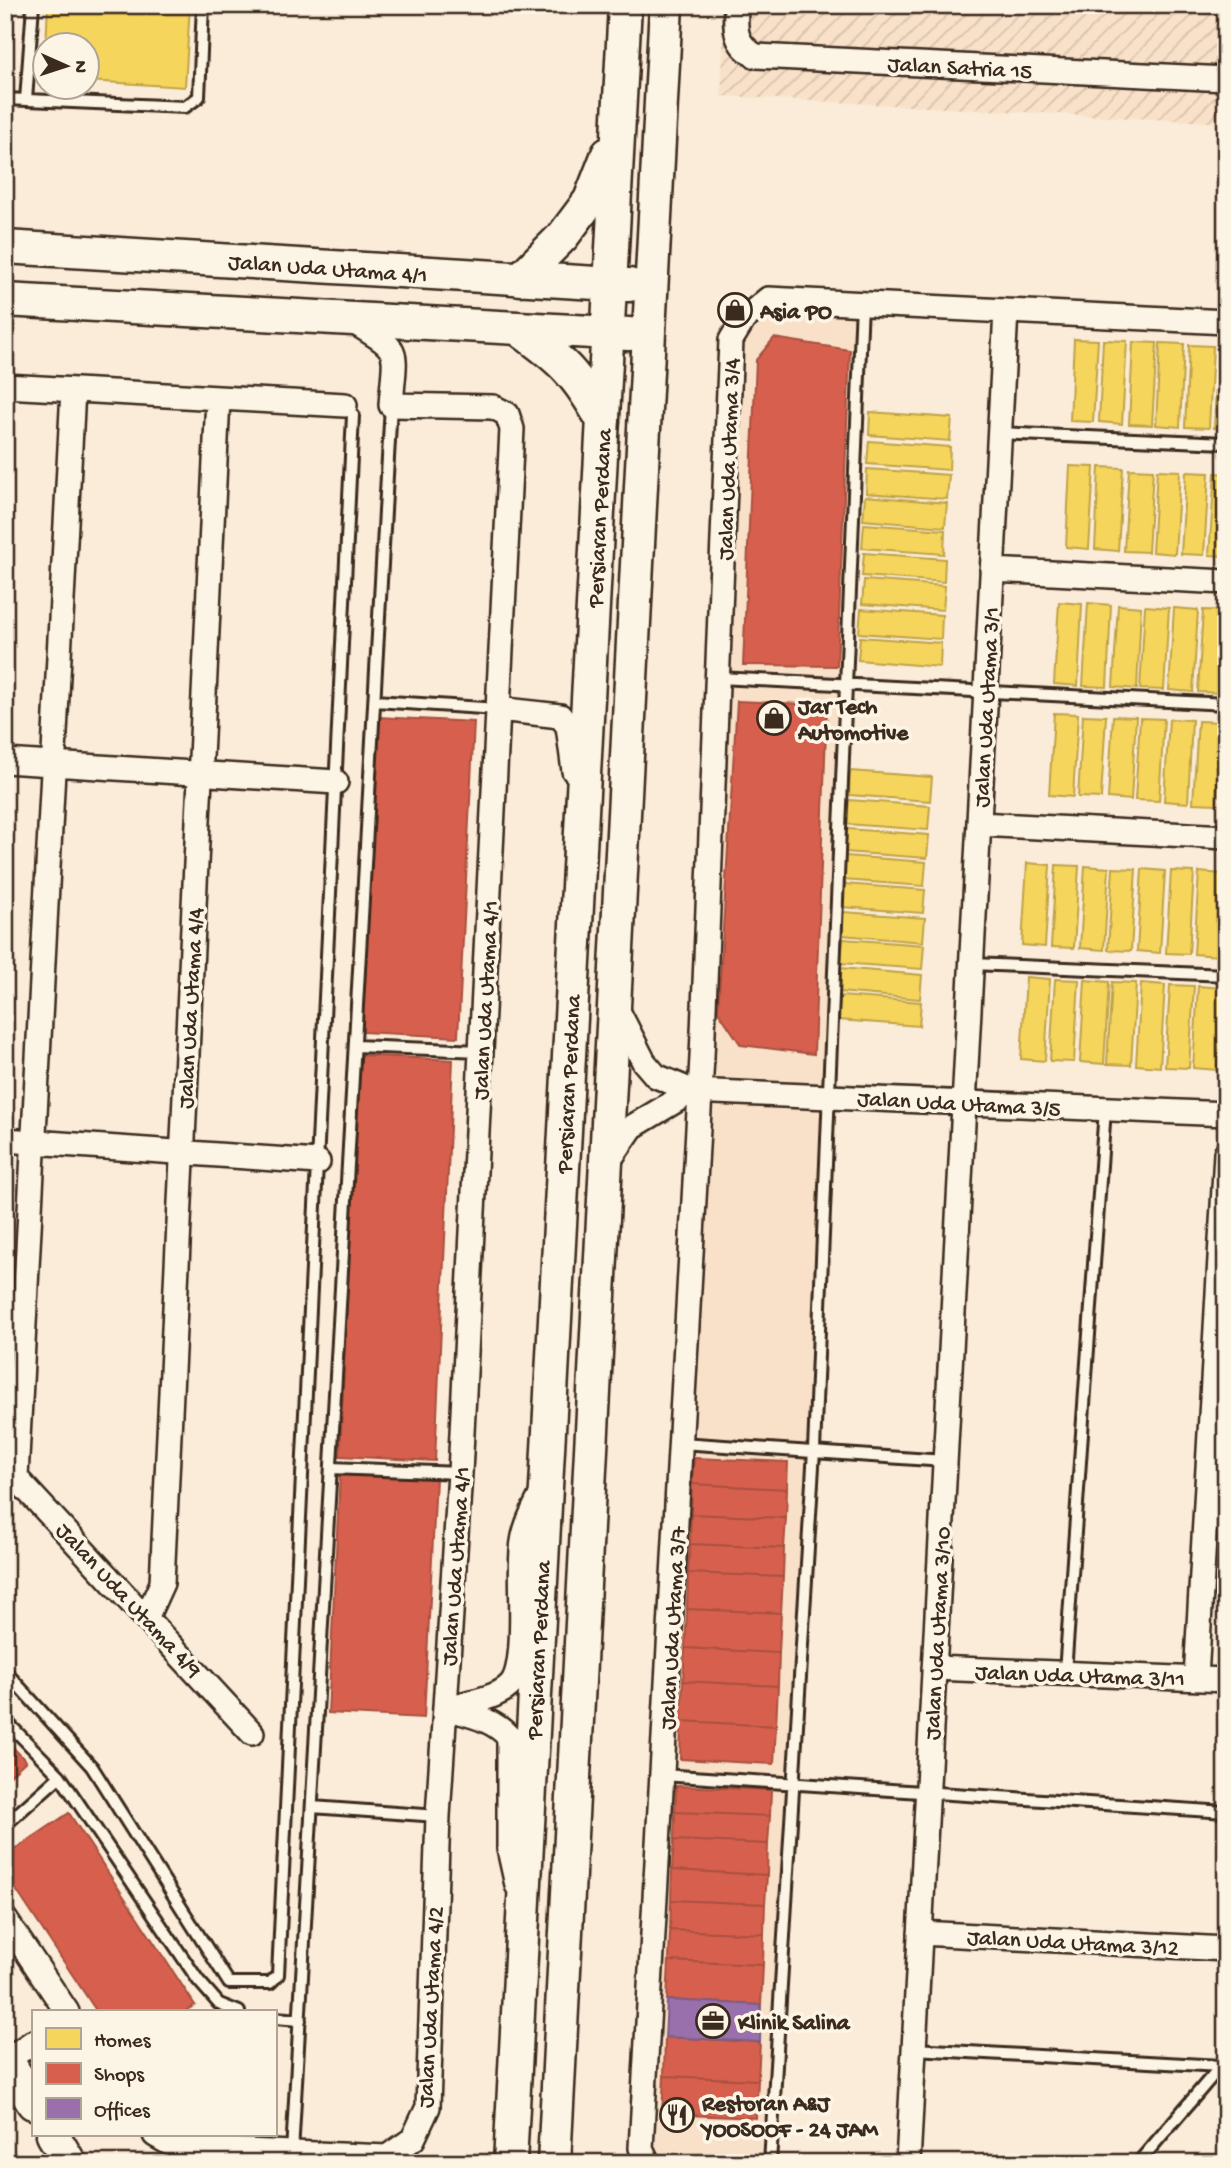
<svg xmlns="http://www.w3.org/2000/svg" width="1231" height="2168" font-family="'Gochi Hand',sans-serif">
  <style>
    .built { fill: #f8e1c8 }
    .industrial { fill: url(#industrial-furrows) }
    .homes { fill: #f6d55c; stroke: #bea249; stroke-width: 2 }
    .shops { fill: #d6604d; stroke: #a8503f; stroke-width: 2 }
    .offices { fill: #9970ab; stroke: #7d5b81; stroke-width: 2 }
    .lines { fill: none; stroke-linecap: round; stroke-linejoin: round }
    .lane-casing { stroke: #3b2a1e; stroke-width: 16 }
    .street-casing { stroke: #3b2a1e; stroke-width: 28 }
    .secondary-casing { stroke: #3b2a1e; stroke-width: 37 }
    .lane { stroke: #fcf5e5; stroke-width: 10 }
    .street { stroke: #fcf5e5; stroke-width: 23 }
    .secondary { stroke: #fcf5e5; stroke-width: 32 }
    .labels { text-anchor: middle; stroke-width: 7; stroke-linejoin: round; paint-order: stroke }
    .street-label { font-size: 23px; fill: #3b2a1e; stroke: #fcf5e5 }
    .poi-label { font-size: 23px; font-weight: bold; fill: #3b2a1e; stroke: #fcf5e5; text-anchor: start }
  </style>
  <defs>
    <pattern id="industrial-furrows" width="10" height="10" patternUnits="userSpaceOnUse" patternTransform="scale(1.75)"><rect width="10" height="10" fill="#f8e1c8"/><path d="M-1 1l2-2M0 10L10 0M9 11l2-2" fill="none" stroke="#d6c1ab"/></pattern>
  </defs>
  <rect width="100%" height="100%" fill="#faecd8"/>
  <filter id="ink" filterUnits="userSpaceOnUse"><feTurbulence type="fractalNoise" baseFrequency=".0143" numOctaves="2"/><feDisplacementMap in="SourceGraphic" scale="14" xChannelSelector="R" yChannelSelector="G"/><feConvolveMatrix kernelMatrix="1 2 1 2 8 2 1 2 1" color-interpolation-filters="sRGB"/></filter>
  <g filter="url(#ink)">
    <path class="built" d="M772 311 869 312 834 1164 778 2163H745L671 2160 656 2156 651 2147 742 346 751 326Z"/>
    <path class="industrial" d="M725 5H1226V123L721 96Z"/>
    <path class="homes" d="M48 5H190L185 87 88 81V46H46Z
      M1074 339 1098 340 1093 422 1070 421Z
      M1103 340 1127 341 1122 424 1099 422Z
      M1133 342 1157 343 1152 425 1129 424Z
      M1160 343 1184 344 1180 427 1156 425Z
      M1189 345 1213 346 1209 428 1185 427Z
      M1218 346 1226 347V429L1214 428Z
      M870 412 952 418 950 441 869 435Z
      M869 441 950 447 949 470 867 464Z
      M1070 466 1094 467 1089 549 1066 547Z
      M1099 467 1123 468 1118 551 1095 549Z
      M867 469 949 475 947 499 866 493Z
      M1129 469 1153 470 1148 552 1124 551Z
      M1157 470 1180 471 1175 554 1152 552Z
      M1186 472 1209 473 1204 555 1181 554Z
      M1215 473 1226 474V556L1209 555Z
      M865 496 947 503 945 527 863 520Z
      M864 524 945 530 944 554 862 548Z
      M864 553 945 559 944 582 862 576Z
      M864 580 945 586 943 610 862 604Z
      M1059 602 1082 604 1078 686 1054 684Z
      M1088 603 1111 605 1107 687 1083 686Z
      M1118 605 1141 607 1137 689 1113 687Z
      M1145 606 1169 608 1164 690 1140 689Z
      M1174 608 1198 610 1193 692 1169 690Z
      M861 609 942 615 941 639 859 633Z
      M1203 610 1226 611 1222 693 1198 692Z
      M860 637 941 643 940 667 858 660Z
      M1054 713 1078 714 1073 797 1049 795Z
      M1083 715 1106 716 1101 798 1078 797Z
      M1113 716 1136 717 1131 800 1108 798Z
      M1140 718 1164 719 1159 801 1135 800Z
      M1169 719 1192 720 1188 803 1164 801Z
      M1198 721 1221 722 1217 804 1193 803Z
      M1226 727V804H1221Z
      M850 771 932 777 930 801 849 795Z
      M849 800 930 806 928 830 847 824Z
      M847 829 929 835 927 858 845 852Z
      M845 856 926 862 924 886 843 880Z
      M1027 863 1050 865 1045 947 1022 945Z
      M1056 865 1079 866 1074 948 1051 947Z
      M1085 866 1109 868 1104 950 1080 948Z
      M1113 868 1136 869 1131 951 1108 950Z
      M1142 869 1165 871 1160 953 1137 951Z
      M1171 871 1194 872 1189 954 1166 953Z
      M1199 872 1222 874 1218 956 1194 954Z
      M843 884 925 890 923 913 842 907Z
      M1226 895V956H1222Z
      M843 912 925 918 923 942 842 935Z
      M843 939 924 945 922 969 841 963Z
      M840 968 922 975 920 999 839 992Z
      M1026 977 1050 979 1045 1061 1021 1059Z
      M1055 979 1079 980 1074 1062 1050 1061Z
      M1085 980 1109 982 1104 1064 1080 1062Z
      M1112 982 1136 983 1131 1065 1107 1064Z
      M1141 983 1165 985 1160 1067 1136 1065Z
      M1170 985 1194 986 1189 1068 1165 1067Z
      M1198 986 1222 988 1217 1070 1193 1068Z
      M840 996 921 1002 919 1026 838 1020Z
      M1226 1003V1070H1222Z"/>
    <path class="shops" d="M774 338 850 350 837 666 743 665 756 360Z
      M737 701 827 705 814 1054 741 1045 718 1011Z
      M378 717 474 722 458 1037 362 1032Z
      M358 1055 453 1060 435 1461 340 1456Z
      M694 1458 788 1462 787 1489 692 1484Z
      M340 1474 436 1479 424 1718 328 1713Z
      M692 1484 787 1489 786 1518 691 1514Z
      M691 1514 786 1518 784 1548 690 1544Z
      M690 1544 784 1548 783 1577 688 1573Z
      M688 1573 783 1577 781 1613 687 1609Z
      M687 1609 781 1613 779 1653 685 1648Z
      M685 1648 779 1653 778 1686 683 1681Z
      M683 1681 778 1686 776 1726 681 1721Z
      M681 1721 776 1726 774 1764 680 1759Z
      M5 1739 26 1761 5 1780Z
      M676 1786 771 1790 770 1816 675 1812Z
      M675 1812 770 1816 768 1844 674 1840Z
      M69 1813 195 2005 184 2012H97L5 1873V1856Z
      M674 1840 768 1844 767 1875 672 1870Z
      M672 1870 767 1875 765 1904 671 1900Z
      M671 1900 765 1904 764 1934 670 1930Z
      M670 1930 764 1934 763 1965 669 1961Z
      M669 1961 763 1965 761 2005 667 2000Z
      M665 2037 760 2042 758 2080 664 2076Z
      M664 2076 758 2080 756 2118 662 2114Z"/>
    <path class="offices" d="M667 2000 761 2005 760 2042 665 2037Z"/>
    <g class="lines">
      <g class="lane-casing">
        <path id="lane" d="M5 99 185 107 199 97 203 5
          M26 100 33 5
          M999 433 1226 443
          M719 678 1226 704
          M375 701 498 709
          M972 964 1226 975
          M355 1046 481 1051
          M681 1443 945 1461
          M331 1468 460 1473
          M5 1671 92 1767 229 1983H270L278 1975 353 415 345 405
          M1065 1673 1105 1109
          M5 1720 60 1776 198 1980 219 2004 239 2012
          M662 1775 1226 1812
          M312 1807 438 1816
          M5 1825 60 1776
          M275 2018 300 2020
          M914 2049 1221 2066
          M292 2153 391 405
          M770 2163 814 1450 862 303
          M1138 2163 1226 2060"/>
      </g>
      <g class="street-casing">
        <path id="street" d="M736 5C735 29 734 44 756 56L1226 79
          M5 386 345 405
          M992 570 1226 582
          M498 709 560 716 568 726 574 771
          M5 761 336 782
          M979 824 1226 837
          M615 1005 644 1062 656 1076 692 1091 1226 1114
          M5 1140 318 1162
          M606 1165 632 1127 692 1091
          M5 1466 252 1733
          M16 1477 73 390
          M147 1616 162 1583 218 398
          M934 1668 1226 1680
          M1196 1678 1226 1153
          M446 1708C464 1703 498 1699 511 1684 528 1664 519 1580 522 1551 523 1528 533 1511 543 1491
          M446 1708C469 1715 492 1718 509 1737V1849L517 1885
          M5 1919 67 2012
          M920 1933 1226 1949
          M7 2060 33 2042
          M155 2135 178 2148 387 2157 413 2139 428 2107 438 1816 460 1473 512 429 507 414 493 407 391 405C395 346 404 353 352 321
          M648 2163 641 2148 702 1057 731 340 744 319 768 299 1226 322
          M908 2163 1006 311"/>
      </g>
      <g class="secondary-casing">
        <path id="secondary" d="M5 247 629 285
          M520 279 563 236 590 200 608 154
          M5 300 629 334
          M517 328C562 360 576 373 603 421
          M5 2057 33 2103
          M53 2135 70 2163
          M510 2163 625 5
          M554 2163 666 5"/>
      </g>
      <use href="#lane" class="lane"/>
      <use href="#street" class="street"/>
      <use href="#secondary" class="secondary"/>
    </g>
  </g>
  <defs>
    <g id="shop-ring" transform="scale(1.75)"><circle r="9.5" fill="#fcf5e5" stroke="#3b2a1e" stroke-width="1.5"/><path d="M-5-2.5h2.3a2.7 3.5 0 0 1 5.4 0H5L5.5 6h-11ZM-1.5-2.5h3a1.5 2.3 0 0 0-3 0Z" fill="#3b2a1e"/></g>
    <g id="office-ring" transform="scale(1.75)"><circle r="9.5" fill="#fcf5e5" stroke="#3b2a1e" stroke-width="1.5"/><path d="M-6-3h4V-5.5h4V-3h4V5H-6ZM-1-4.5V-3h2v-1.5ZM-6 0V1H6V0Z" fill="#3b2a1e"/></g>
    <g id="restaurant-ring" transform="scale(1.75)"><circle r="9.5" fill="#fcf5e5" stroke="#3b2a1e" stroke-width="1.5"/><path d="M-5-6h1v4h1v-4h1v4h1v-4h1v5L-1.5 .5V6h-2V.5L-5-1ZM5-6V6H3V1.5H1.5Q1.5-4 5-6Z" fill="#3b2a1e"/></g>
  </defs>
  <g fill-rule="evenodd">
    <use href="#shop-ring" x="735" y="310"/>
    <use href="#shop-ring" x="774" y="718"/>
    <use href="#office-ring" x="713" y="2021"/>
    <use href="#restaurant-ring" x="677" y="2115"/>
  </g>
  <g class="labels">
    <g class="street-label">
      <text transform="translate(960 66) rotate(3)" y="8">Jalan Satria 15</text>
      <text transform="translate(328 267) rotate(4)" y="8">Jalan Uda Utama 4/1</text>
      <text transform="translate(727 459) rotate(-88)" y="8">Jalan Uda Utama 3/4</text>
      <text transform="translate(598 518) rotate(-87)" y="8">Persiaran Perdana</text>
      <text transform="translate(985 707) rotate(-87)" y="8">Jalan Uda Utama 3/1</text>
      <text transform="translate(484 1000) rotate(-87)" y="8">Jalan Uda Utama 4/1</text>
      <text transform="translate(189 1008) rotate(-87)" y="8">Jalan Uda Utama 4/4</text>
      <text transform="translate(567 1084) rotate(-87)" y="8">Persiaran Perdana</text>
      <text transform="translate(959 1102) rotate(3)" y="8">Jalan Uda Utama 3/5</text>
      <text transform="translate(454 1566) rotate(-86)" y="8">Jalan Uda Utama 4/1</text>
      <text transform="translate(130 1599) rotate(47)" y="8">Jalan Uda Utama 4/9</text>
      <text transform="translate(671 1628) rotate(-87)" y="8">Jalan Uda Utama 3/7</text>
      <text transform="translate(936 1633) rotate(-87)" y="8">Jalan Uda Utama 3/10</text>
      <text transform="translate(537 1650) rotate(-87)" y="8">Persiaran Perdana</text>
      <text transform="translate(1080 1674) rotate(2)" y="8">Jalan Uda Utama 3/11</text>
      <text transform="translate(1073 1941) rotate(3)" y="8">Jalan Uda Utama 3/12</text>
      <text transform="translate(429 2007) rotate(-87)" y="8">Jalan Uda Utama 4/2</text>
    </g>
    <g class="poi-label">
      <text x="760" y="318">Asia PO</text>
      <text x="798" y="713">Jar Tech<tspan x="798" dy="26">Automotive</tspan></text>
      <text x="738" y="2029">Klinik Salina</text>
      <text x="702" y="2110">Restoran A&amp;J<tspan x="702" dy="26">YOOSOOF - 24 JAM</tspan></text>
    </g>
  </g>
  <rect width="1231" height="2168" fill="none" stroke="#fcf5e5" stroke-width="28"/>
  <rect x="14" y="14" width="1203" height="2140" fill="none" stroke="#3b2a1e" stroke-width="2.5" filter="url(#ink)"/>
  <rect x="32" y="2010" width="245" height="126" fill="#fcf5e5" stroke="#afa495" stroke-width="2"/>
  <rect x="46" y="2028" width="35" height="21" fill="#f6d55c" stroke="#afa495" stroke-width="2"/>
  <text x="94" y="2046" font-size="21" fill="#3b2a1e">Homes</text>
  <rect x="46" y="2063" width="35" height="21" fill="#d6604d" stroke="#afa495" stroke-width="2"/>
  <text x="94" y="2080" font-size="21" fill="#3b2a1e">Shops</text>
  <rect x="46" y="2098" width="35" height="21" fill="#9970ab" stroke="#afa495" stroke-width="2"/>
  <text x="94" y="2116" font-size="21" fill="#3b2a1e">Offices</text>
  <g transform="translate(66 66) rotate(93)"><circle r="33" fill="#fcf5e5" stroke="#afa495" stroke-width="2"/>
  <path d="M0-5L12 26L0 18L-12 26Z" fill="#3b2a1e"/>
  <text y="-10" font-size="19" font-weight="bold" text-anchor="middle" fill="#3b2a1e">N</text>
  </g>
</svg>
